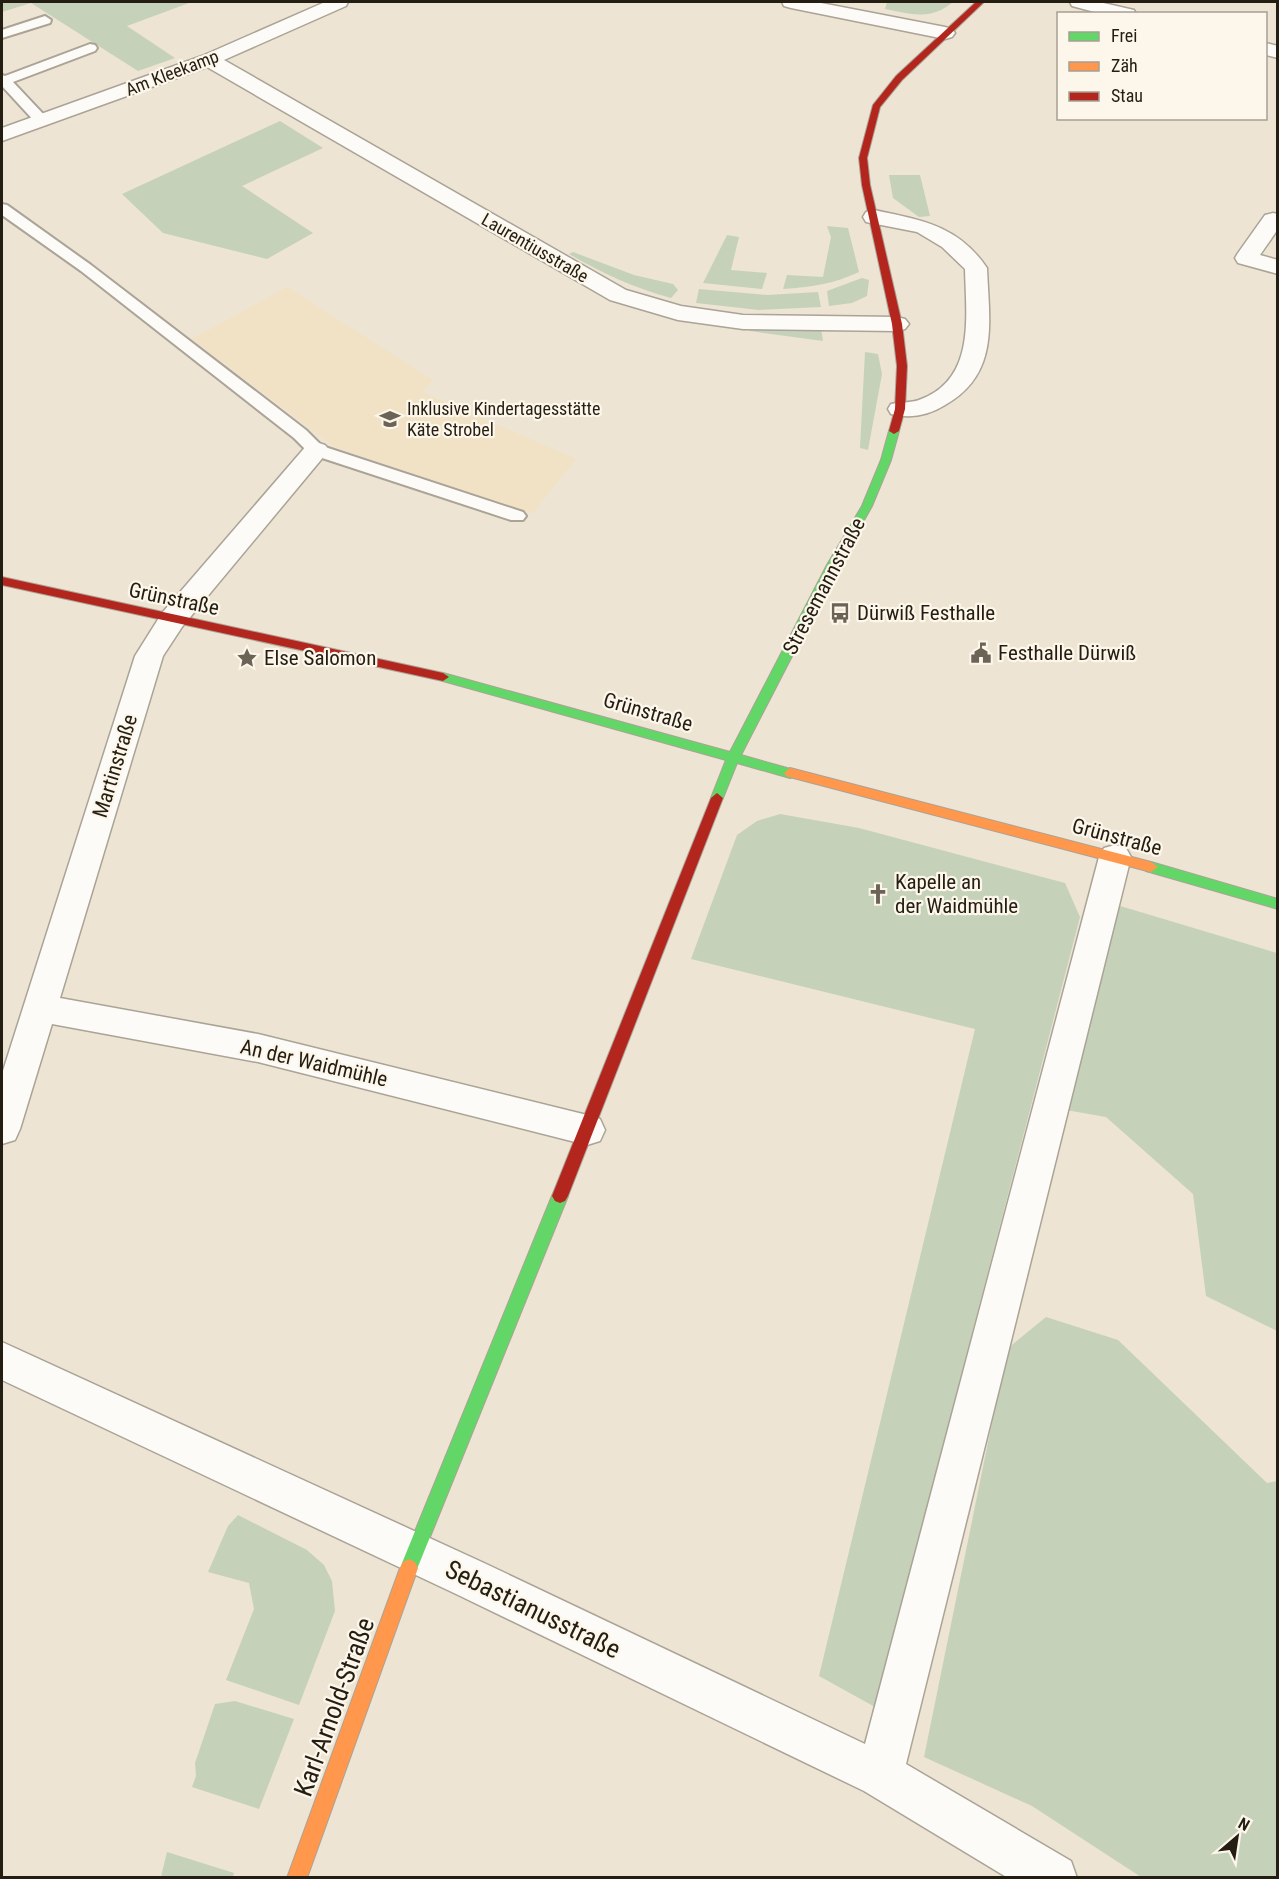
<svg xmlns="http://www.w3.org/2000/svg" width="1279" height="1879" font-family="'Roboto Condensed',sans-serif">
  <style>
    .built { fill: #f1e2c5 }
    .green { fill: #c5d2b9 }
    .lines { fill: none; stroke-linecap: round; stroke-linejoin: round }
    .lane-casing { stroke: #aaa396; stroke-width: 4 }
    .street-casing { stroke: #aaa396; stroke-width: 3 }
    .fast-casing { stroke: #aaa396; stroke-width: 2 }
    .slow-casing { stroke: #aaa396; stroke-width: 2 }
    .jam-casing { stroke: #aaa396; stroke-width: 2 }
    .lane { fill: #fcfbf8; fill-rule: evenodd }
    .street { fill: #fcfbf8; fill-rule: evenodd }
    .fast { fill: #63d668; fill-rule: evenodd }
    .slow { fill: #ff974d; fill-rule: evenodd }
    .jam { fill: #b3261e; fill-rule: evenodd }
    .labels { text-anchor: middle; stroke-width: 4.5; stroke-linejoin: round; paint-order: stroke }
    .far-street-label { font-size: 18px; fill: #231d12; stroke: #fdf6ea }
    .far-poi-label { font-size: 18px; fill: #231d12; stroke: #fdf6ea; text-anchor: start }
    .street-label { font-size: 21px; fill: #231d12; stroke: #fdf6ea }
    .poi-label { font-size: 21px; fill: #231d12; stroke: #fdf6ea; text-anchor: start }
    .near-street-label { font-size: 26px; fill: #231d12; stroke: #fdf6ea }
  </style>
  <rect width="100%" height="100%" fill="#ede4d3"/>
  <path class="built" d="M287 287 433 380 422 392 576 459 532 514 333 446 192 339Z"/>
  <path class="green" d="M2 2H186L189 3 127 26 175 58 138 71 31 3 2 12Z
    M887 2H953C930 21 912 14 885 9Z
    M280 121 323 148 242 186 313 233 267 259 163 233 122 194Z
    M889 175H920L930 216 919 217 893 198Z
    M827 226 848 228 859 272C834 284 810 287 783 289L787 275 823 277 831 237Z
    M727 235 739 237 731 270 767 273 762 289 703 283Z
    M573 252 634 275 673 284 678 290 671 298C634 288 602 273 569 254Z
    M862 278 869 280 867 296 852 303 829 306 827 291Z
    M699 289 767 295 818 292 821 307 759 310 696 303Z
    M752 324 821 329 823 341 750 331Z
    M865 352 878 354 882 374 868 450 860 448Z
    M780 814 859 828 1065 883 1080 917 875 1707 819 1676 975 1029 691 959 737 835 757 821Z
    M1117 905 1277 953V1331L1206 1296 1193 1194 1106 1117 1066 1110Z
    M1046 1317 1118 1340 1267 1483 1277 1481V1877H1141L1032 1806 924 1757 1007 1349Z
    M238 1515 307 1550 324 1565 332 1581 335 1611 299 1705 226 1680 254 1609 249 1583 208 1572 228 1526Z
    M235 1701 294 1719 259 1809 192 1787 196 1776 195 1763 215 1704Z
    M167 1852 234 1873 233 1877H161Z"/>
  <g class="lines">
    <g class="lane-casing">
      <path id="lane" d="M45 16 51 20 50 23 2 38V30Z
        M90 44 95 45 97 48 95 51 13 82 47 118 49 121 47 124H37L2 86V75L5 76Z
        M2 204 7 205 91 265 306 430 322 446 523 512 526 516 523 520H511L310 454 294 438 81 271 2 215Z"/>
    </g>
    <g class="street-casing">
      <path id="street" d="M325 2H348L346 6 224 60 626 290 681 306 743 315 897 317 905 319 909 324 905 329 897 331 743 329 678 320 610 300 207 67 2 141V128L202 56Z
        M782 2H816L945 27 952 29 955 33 952 37 945 39 791 8 784 6Z
        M1070 2H1099L1134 10 1136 14H1102L1072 6Z
        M1266 43 1278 46V58L1266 55Z
        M874 210C921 220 958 225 987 268 989 322 1000 374 945 405 929 415 910 419 891 414L888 409 891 404C900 402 911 403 919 400 976 380 966 317 965 269L942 247 917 232 866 222 863 217 866 212Z
        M1273 213 1278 214V229L1260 255 1278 260V274L1238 263 1235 258 1238 253 1265 215Z
        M316 442 325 445 329 450 325 455 182 627 163 656 60 998 258 1034 587 1115 600 1119 605 1130 600 1141 587 1145 258 1062 52 1024 20 1129 15 1140 2 1144V1074L135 656 162 613 307 445Z
        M1115 845 1126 848 1131 857 906 1764 1071 1861 1077 1878H1008L864 1791 454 1593 2 1380V1342L484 1563 865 1744 1099 857 1104 848Z"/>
    </g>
    <g class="fast-casing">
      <path id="fast" d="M894 428 899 431 891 460 872 506 839 565 741 755 794 770 796 773 794 776 790 778 737 763 723 798 717 803 711 798 726 760 443 681 437 677 443 673 730 752 827 565 862 506 881 460 889 431Z
        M1151 862 1278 899V909L1146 871 1144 867 1146 863Z
        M560 1189 565 1191 568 1196 415 1574 409 1577 403 1574 400 1568 552 1196 555 1191Z"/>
    </g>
    <g class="slow-casing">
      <path id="slow" d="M790 768 1151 862 1158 867 1151 872 786 776 784 773Z
        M409 1559 415 1562 418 1568 307 1878H287L400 1568 403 1562Z"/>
    </g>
    <g class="jam-casing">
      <path id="jam" d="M976 2H984L902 80 880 107 867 158 870 185 902 324 907 366 905 409 899 431 894 434 889 431 895 409 897 366 892 324 862 185 859 158 873 105 896 76Z
        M2 577 443 673 449 677 443 681 2 585Z
        M717 793 723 798 568 1196 565 1201 560 1203 555 1201 552 1196 711 798Z"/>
    </g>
    <use href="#lane" class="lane"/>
    <use href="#street" class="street"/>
    <use href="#fast" class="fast"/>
    <use href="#slow" class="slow"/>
    <use href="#jam" class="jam"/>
  </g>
  <defs>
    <g id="school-bare" transform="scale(1.62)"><path d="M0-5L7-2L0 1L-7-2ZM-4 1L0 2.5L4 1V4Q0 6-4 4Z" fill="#6a6356" stroke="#fdf6ea" stroke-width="2.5" paint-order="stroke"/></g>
    <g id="bus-bare" transform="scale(1.62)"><path d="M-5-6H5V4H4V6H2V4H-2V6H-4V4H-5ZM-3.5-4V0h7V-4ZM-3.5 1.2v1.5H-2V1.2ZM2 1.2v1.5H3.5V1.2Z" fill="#6a6356" stroke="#fdf6ea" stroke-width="2.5" paint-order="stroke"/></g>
    <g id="civic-bare" transform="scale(1.62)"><path d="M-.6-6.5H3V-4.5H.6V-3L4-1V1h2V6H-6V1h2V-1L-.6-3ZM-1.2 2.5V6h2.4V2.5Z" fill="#6a6356" stroke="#fdf6ea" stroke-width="2.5" paint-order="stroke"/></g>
    <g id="sight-bare" transform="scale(1.62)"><path d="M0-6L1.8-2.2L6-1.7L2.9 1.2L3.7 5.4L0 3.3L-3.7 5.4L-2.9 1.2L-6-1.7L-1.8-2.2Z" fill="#6a6356" stroke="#fdf6ea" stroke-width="2.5" paint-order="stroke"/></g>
    <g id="church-bare" transform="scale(1.62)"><path d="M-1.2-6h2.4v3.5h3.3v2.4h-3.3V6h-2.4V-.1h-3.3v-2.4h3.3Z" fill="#6a6356" stroke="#fdf6ea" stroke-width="2.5" paint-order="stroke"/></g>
  </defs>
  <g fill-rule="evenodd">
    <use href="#school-bare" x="390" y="419"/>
    <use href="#bus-bare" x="840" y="613"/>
    <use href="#civic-bare" x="981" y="653"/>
    <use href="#sight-bare" x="247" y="658"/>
    <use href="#church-bare" x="878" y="894"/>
  </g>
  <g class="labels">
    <g class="far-street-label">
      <text transform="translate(172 73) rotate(-21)" y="6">Am Kleekamp</text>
      <text transform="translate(535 248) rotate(30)" y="6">Laurentiusstraße</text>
    </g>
    <g class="far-poi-label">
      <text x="407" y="415">Inklusive Kindertagesstätte<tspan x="407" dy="21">Käte Strobel</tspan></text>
    </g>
    <g class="street-label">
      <text transform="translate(824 586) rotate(-62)" y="7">Stresemannstraße</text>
      <text transform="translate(174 599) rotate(12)" y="7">Grünstraße</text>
      <text transform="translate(648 712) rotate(16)" y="7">Grünstraße</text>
      <text transform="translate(115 766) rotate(-73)" y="7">Martinstraße</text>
      <text transform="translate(1117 837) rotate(15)" y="7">Grünstraße</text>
      <text transform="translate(314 1063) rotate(13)" y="7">An der Waidmühle</text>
    </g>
    <g class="poi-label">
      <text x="857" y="620">Dürwiß Festhalle</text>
      <text x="998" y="660">Festhalle Dürwiß</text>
      <text x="264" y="665">Else Salomon</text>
      <text x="895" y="889">Kapelle an<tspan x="895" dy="24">der Waidmühle</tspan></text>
    </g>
    <g class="near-street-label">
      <text transform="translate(533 1609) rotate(26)" y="9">Sebastianusstraße</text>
      <text transform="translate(334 1707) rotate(-70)" y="9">Karl-Arnold-Straße</text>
    </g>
  </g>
  <rect width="1279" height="1879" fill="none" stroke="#231d12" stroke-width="6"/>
  <rect x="1057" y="12" width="210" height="108" fill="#fdf6ea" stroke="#a69f94" stroke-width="1.5"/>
  <rect x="1069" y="32" width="30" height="9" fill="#63d668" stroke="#a69f94" stroke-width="1.5"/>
  <text x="1111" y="42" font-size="18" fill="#231d12">Frei</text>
  <rect x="1069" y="62" width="30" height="9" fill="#ff974d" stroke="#a69f94" stroke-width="1.5"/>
  <text x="1111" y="72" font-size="18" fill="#231d12">Zäh</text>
  <rect x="1069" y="92" width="30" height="9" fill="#b3261e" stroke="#a69f94" stroke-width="1.5"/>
  <text x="1111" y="102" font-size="18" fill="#231d12">Stau</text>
  <g transform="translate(1237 1837) rotate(29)" stroke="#fdf6ea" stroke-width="4.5" paint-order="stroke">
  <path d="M0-4.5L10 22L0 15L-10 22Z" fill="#231d12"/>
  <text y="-9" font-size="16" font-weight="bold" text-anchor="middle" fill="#231d12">N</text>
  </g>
</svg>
